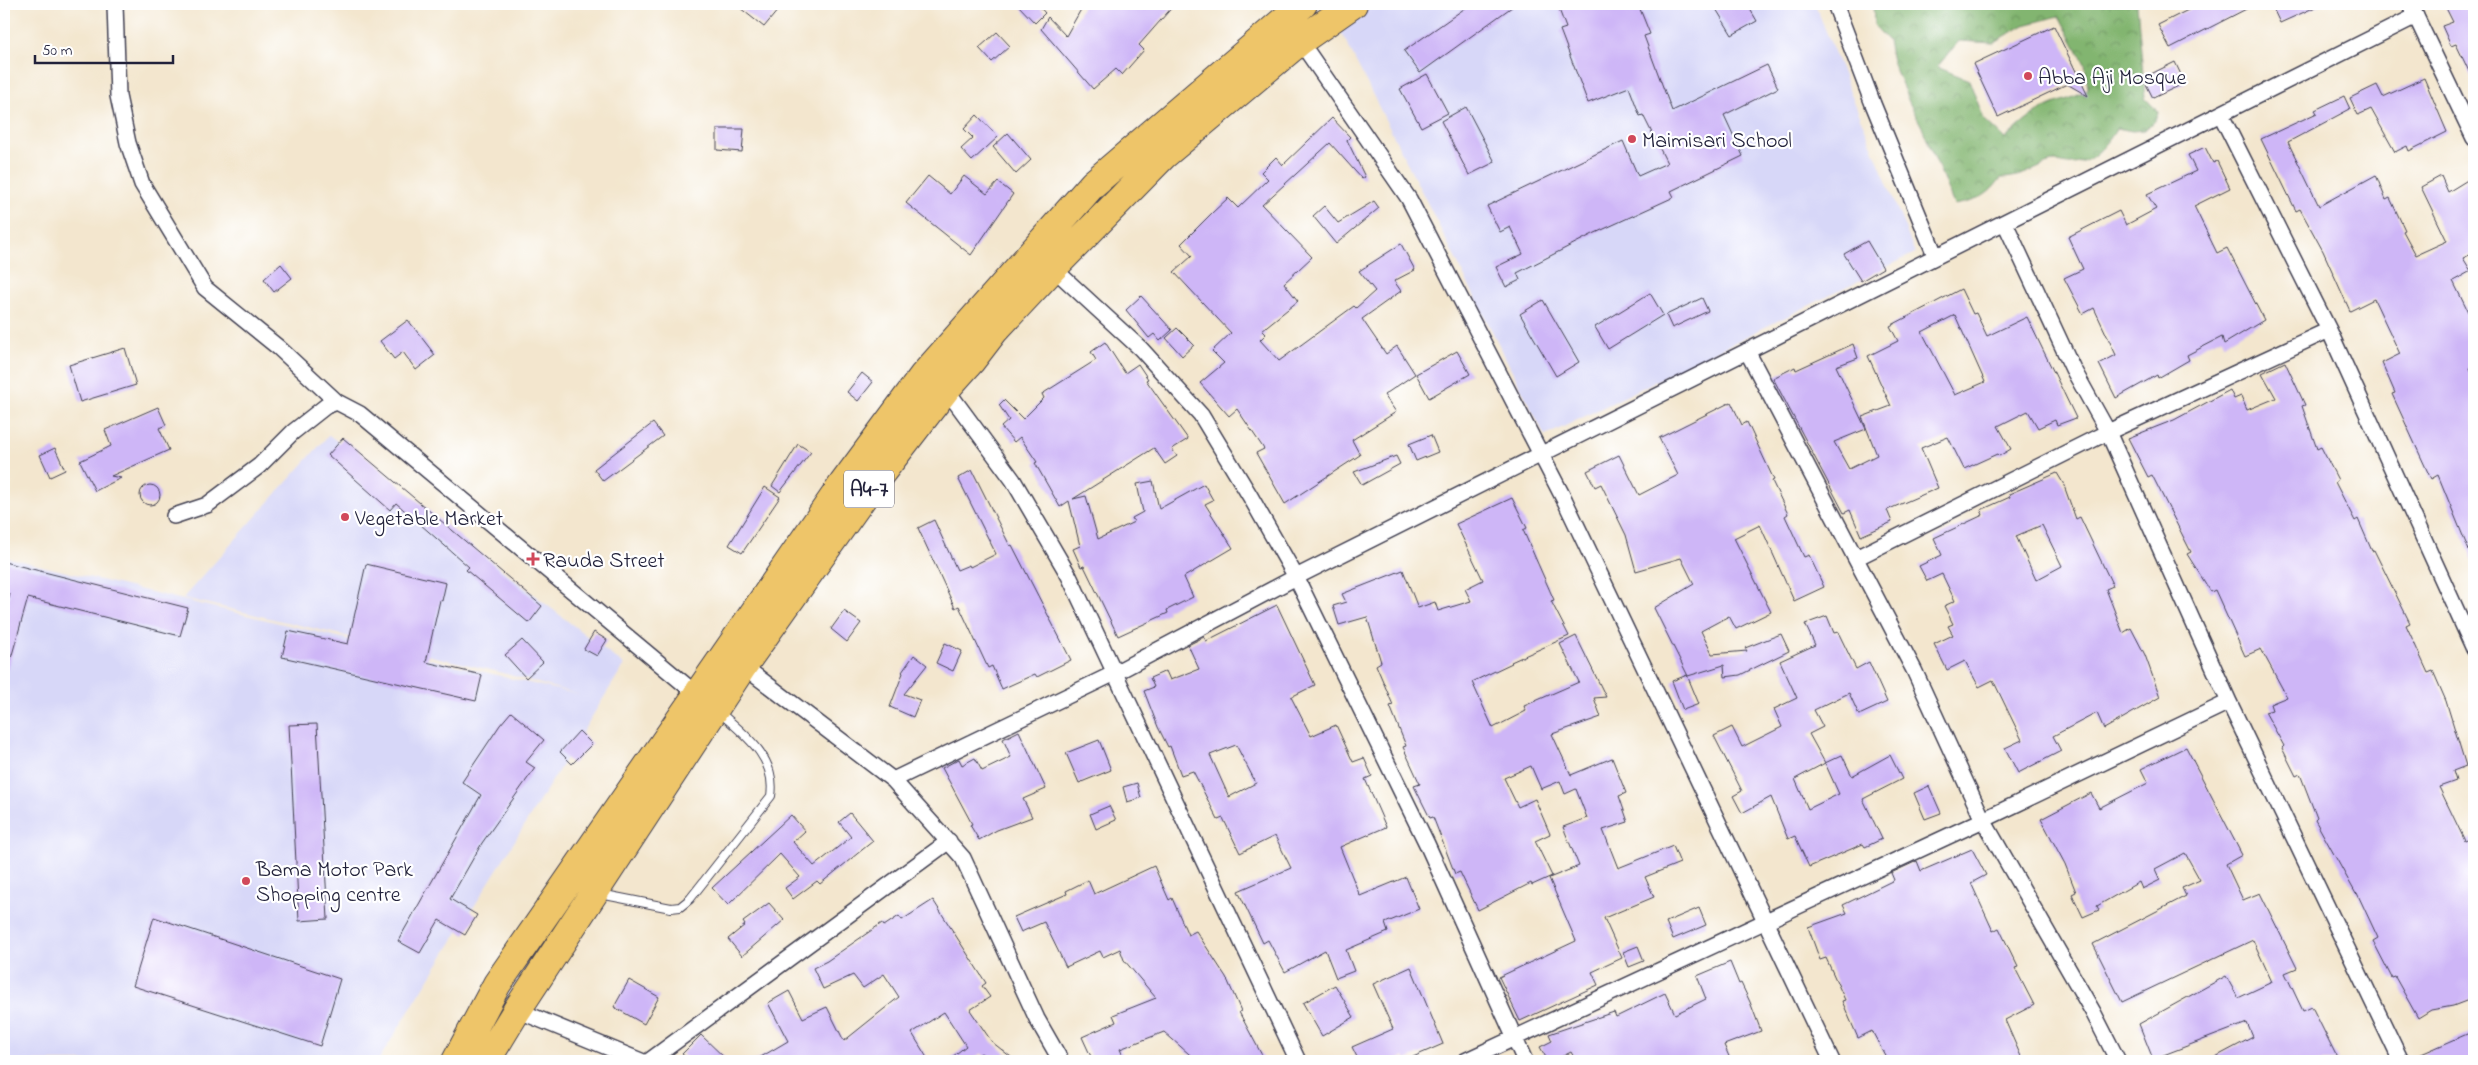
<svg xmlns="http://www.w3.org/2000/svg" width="2478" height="1065" font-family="'Indie Flower',sans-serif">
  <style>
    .built { fill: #d7d7f8 }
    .forest { fill: url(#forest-crowns); stroke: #526c56; fill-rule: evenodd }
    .building { fill: #ceb6f7; fill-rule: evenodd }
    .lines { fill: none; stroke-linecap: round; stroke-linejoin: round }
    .lane-casing { stroke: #413f51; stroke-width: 10 }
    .street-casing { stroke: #413f51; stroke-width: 18 }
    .highway-casing { stroke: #413f51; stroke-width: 30 }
    .lane { stroke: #fff; stroke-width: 8 }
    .street { stroke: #fff; stroke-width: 15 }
    .highway { stroke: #eec569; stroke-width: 28 }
    .poi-dot { fill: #d1495b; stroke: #fff; stroke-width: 2 }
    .labels { text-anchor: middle; stroke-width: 4.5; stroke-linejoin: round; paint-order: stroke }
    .shield { fill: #fff; stroke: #646476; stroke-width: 1 }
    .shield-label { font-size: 21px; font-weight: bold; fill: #22223b }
    .poi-label { font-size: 22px; fill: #22223b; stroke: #fff; text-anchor: start }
  </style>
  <defs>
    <pattern id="forest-crowns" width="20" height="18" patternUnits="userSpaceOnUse" patternTransform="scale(1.25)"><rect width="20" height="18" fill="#82b570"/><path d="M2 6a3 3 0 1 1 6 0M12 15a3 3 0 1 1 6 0" fill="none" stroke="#6a935d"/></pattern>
  </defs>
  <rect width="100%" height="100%" fill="#fff"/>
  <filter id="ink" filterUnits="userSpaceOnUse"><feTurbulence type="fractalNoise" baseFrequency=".02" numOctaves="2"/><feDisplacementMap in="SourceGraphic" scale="10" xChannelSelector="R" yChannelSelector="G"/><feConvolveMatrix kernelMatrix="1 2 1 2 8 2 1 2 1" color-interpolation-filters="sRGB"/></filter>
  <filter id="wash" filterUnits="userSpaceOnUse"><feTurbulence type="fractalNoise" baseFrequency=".0096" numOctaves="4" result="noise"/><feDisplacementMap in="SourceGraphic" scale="20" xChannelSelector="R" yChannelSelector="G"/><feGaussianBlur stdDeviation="1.12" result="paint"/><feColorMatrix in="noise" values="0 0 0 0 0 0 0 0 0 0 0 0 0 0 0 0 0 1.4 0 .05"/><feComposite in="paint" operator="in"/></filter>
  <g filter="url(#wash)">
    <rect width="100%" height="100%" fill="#f3e6ce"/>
    <path class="built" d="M1372 4H1815L1915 253 1545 436 1338 26Z
      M329 435 624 665 378 1061H4V557L580 695 499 672 183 598Z"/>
    <path class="forest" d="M1873 4H2137L2145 98 2158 112 2155 120 2145 130 2132 131 2117 128C2108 143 2092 164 2072 164 2065 165 2056 160 2049 163 2032 170 2020 178 2001 178 1987 197 1977 201 1954 205L1922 127 1909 102 1892 61 1888 41 1874 25ZM2059 16 2085 64 2088 89C2076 99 2059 100 2045 108 2030 116 2017 128 2005 139L1984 119 1969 80 1937 67 1959 41 1993 43 2024 25Z"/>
    <g id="blocks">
      <path class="building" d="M735 4H783L764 27Z
        M1017 4H1037L1045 13 1035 23Z
        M1084 4H1175L1139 45 1144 50 1122 75 1116 69 1093 89 1041 29 1048 17 1066 36Z
        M1471 4H1516L1420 73 1404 51Z
        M1557 4H1638L1650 34 1644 36 1672 111 1767 65 1778 88 1724 115 1743 156 1671 191 1674 197 1593 234 1517 273 1520 280 1506 287 1496 267 1523 254 1510 227 1500 232 1487 206 1623 141 1638 176 1667 163 1643 115 1640 116 1629 87 1588 103 1560 30 1566 28Z
        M1713 4H1747L1757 21 1732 35Z
        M2200 4H2256L2170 48 2158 25Z
        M2271 4H2322L2280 23Z
        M2444 4H2474V82L2456 44 2451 46 2442 26 2453 22Z
        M2054 26 2088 96 2067 84 1998 117 1973 64Z
        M997 32 1010 46 992 62 979 48Z
        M2175 62 2185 83 2153 98 2143 78Z
        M1427 74 1448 113 1421 127 1400 89Z
        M2424 78 2447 132 2409 151 2407 146 2395 152 2371 109 2358 115 2350 98 2377 85 2383 97Z
        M2344 96 2350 109 2288 142 2319 206 2376 175 2386 200 2390 198 2405 230 2403 231 2416 255 2447 241 2421 187 2441 176 2448 192 2474 176V253L2463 258 2471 271 2453 281 2468 312 2474 309V365L2470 368 2474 377V563L2438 475 2431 479 2392 394 2395 393 2382 363 2400 354 2374 299 2350 311 2323 251 2300 209 2296 211 2261 139 2317 113 2315 110Z
        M1466 107 1495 162 1469 175 1441 121Z
        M977 115 998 137 972 161 961 149 973 138 964 129Z
        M1332 118 1350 137 1347 140 1365 177 1362 179 1330 143 1262 205 1312 257 1284 283 1298 301 1262 330 1266 334 1260 340 1279 361 1354 306 1356 308 1375 291 1359 271 1401 244 1415 270 1394 281 1401 291 1362 319 1386 354 1397 346 1415 374 1384 395 1396 412 1352 440 1360 455 1285 504 1256 453 1264 449 1237 409 1229 416 1200 383 1224 363 1212 351 1231 333 1174 272 1192 256 1181 244 1212 213 1228 198 1238 208 1268 179 1261 172 1276 157 1283 165Z
        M717 129H744L742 152 717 150Z
        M1008 133 1031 160 1016 174 993 147Z
        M2205 147 2213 163 2217 161 2230 188 2194 206 2217 253 2227 248 2264 320 2224 344 2222 337 2187 355 2189 360 2158 378 2157 375 2116 398 2099 364 2116 355 2094 308 2083 314 2064 278 2083 269 2068 237 2119 211 2126 225 2156 209 2147 194 2196 171 2188 155Z
        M928 176 950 194 964 176 987 194 998 182 1013 194 971 255 906 203Z
        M1374 201 1379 208 1336 244 1313 216 1324 206 1338 223Z
        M1867 241 1883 268 1861 281 1844 254Z
        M281 264 292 278 274 292 264 279Z
        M1961 289 1973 314 1976 313 1987 336 2027 317 2076 418 2057 425 2055 420 2038 428 2028 411 1998 426 2011 449 1999 456 1997 454 1964 469 1948 437 1921 448 1938 488 1887 510 1892 522 1861 536 1850 510 1844 513 1773 378 1795 367 1796 370 1853 344 1858 358 1836 366 1866 429 1834 442 1849 469 1877 455 1862 417 1891 406 1868 356 1898 341 1890 326ZM1955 315 1985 382 1955 395 1922 332Z
        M1650 293 1663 315 1608 349 1595 327Z
        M1141 296 1172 330 1160 341 1154 334 1149 338 1126 310Z
        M1702 298 1708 311 1672 328 1666 315Z
        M1543 300 1579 362 1556 376 1520 314Z
        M408 320 435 355 416 370 403 352 394 359 380 341Z
        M1177 328 1194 345 1182 356 1166 338Z
        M1105 342 1125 373 1138 364 1148 379 1146 380 1188 439 1172 449 1177 456 1165 464 1154 448 1073 499 1086 496 1098 539 1134 522 1132 518 1143 512 1137 484 1153 481 1159 509 1204 484 1213 500 1205 504 1233 548 1184 577 1193 597 1167 610 1168 613 1118 636 1084 566 1081 567 1073 549 1080 546 1069 501 1060 507 1035 463 1037 462 1020 437 1014 442 1001 427 1009 420 999 405 1004 400 1023 419 1044 398 1042 394 1096 360 1091 352Z
        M125 348 136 385 80 402 69 365Z
        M1457 351 1470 374 1429 398 1416 374Z
        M2285 362 2305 405 2302 406 2317 449 2321 447 2338 480 2335 482 2355 521 2358 519 2372 551 2374 550 2410 623 2406 625 2428 673 2433 671 2446 701 2466 766 2453 771 2456 781 2439 787 2465 841 2474 837V998L2453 1006 2431 1010 2418 1018 2395 977 2392 978 2373 941 2378 938 2357 893 2356 894 2315 820 2317 818 2300 774 2296 776 2282 748 2284 746 2265 712 2272 710 2270 704 2287 697 2261 649 2245 656 2215 590 2211 592 2187 554 2191 552 2152 475 2148 477 2128 438 2174 420 2230 390 2234 399 2241 396 2247 410 2276 398 2262 373Z
        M862 373 873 382 858 401 847 392Z
        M1731 402 1742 425 1747 422 1774 480 1772 481 1788 514 1785 516 1804 557 1809 555 1824 587 1794 601 1760 525 1734 538 1771 612 1736 629 1729 616 1701 631 1712 654 1747 651 1745 648 1781 634 1789 651 1740 675 1725 677 1724 665 1688 676 1654 608 1694 584 1681 558 1636 571 1626 535 1601 484 1595 487 1587 471 1619 455 1639 495 1678 475 1659 438Z
        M158 407 166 425 159 428 169 450 111 476 121 478 95 491 80 461 111 446 105 430Z
        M653 423 663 436 603 481 594 469Z
        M1431 435 1438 452 1416 461 1409 444Z
        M343 438 542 606 529 623 466 570 469 567 396 503 390 510 328 455Z
        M798 444 811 452 780 492 772 486Z
        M55 448 65 470 50 477 40 455Z
        M1396 456 1400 464 1362 485 1354 472Z
        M972 470 1010 546 1012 545 1071 660 1037 677 1035 674 1002 689 992 666 988 668 959 606 955 608 918 528 934 520 957 570 969 565 970 567 996 554 958 478Z
        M2057 473 2063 483 2076 519 2080 517 2113 586 2106 589 2123 633 2131 628 2145 655 2160 697 2104 729 2097 713 2053 736 2061 751 2018 773 2005 748 2022 740 1993 680 1979 687 1965 661 1947 670 1934 644 1953 635 1948 626 1953 624 1944 606 1955 601 1942 574 1927 581 1919 566 1942 555 1934 538 1983 515 1981 510 2010 497 2009 494ZM2042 525 2062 566 2036 580 2016 536Z
        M140 495a10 10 0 1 1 20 0a10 10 0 1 1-20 0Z
        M765 487 780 497 742 553 729 545Z
        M1512 498 1527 528 1523 530 1554 600 1551 601 1569 636 1511 662 1512 663 1472 682 1493 728 1526 711 1524 706 1579 682 1560 644 1576 636 1606 697 1594 698 1601 717 1552 734 1571 775 1612 758 1626 793 1619 796 1628 822 1603 830 1618 868 1673 846 1680 863 1645 877 1654 897 1604 918 1622 958 1592 972 1598 985 1520 1021 1499 977 1576 941 1549 878 1579 866 1563 827 1587 818 1576 789 1565 794 1560 781 1541 789 1531 766 1504 778 1518 807 1535 799 1550 834 1535 841 1552 876 1532 885 1531 883 1478 910 1460 872 1455 874 1433 817 1430 818 1414 786 1420 784 1403 747 1406 746 1390 706 1393 705 1376 665 1381 662 1367 617 1339 625 1333 606 1346 602 1342 594 1403 570 1418 608 1435 602 1438 611 1471 601 1465 589 1483 580 1456 524Z
        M4 562 188 608 180 636 28 598 8 669H4V616L10 594 4 592Z
        M366 564 446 583 442 601 440 600 426 662 482 675 476 701 282 657 288 631 348 644Z
        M1277 605 1315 685 1291 697 1311 736 1336 725 1353 762 1364 758 1372 776 1365 779 1386 827 1340 847 1360 896 1406 877 1419 909 1385 923 1388 932 1346 950 1354 971 1336 978 1325 950 1285 972 1268 940 1263 943 1238 891 1291 868 1275 836 1240 853 1223 818 1218 820 1193 771 1181 775 1170 746 1168 747 1158 727 1144 691 1154 687 1150 678 1166 671 1170 680 1199 669 1188 645 1204 637 1206 641ZM1236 745 1256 783 1229 797 1210 755Z
        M844 611 861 623 847 642 831 629Z
        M1827 616 1834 633 1838 632 1856 669 1869 662 1887 702 1859 715 1849 693 1814 710 1823 727 1809 734 1825 763 1842 755 1852 776 1890 755 1902 779 1863 799 1882 839 1865 847 1863 844 1809 867 1795 836 1788 839 1771 797 1742 813 1733 796 1742 791 1714 736 1732 727 1742 747 1782 727 1774 709 1797 698 1780 661 1815 645 1805 624ZM1825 763 1839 794 1808 809 1795 779Z
        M594 632 607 640 597 656 584 649Z
        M522 640 543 662 526 678 505 655Z
        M945 643 962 651 953 671 936 663Z
        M914 655 927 665 904 694 920 700 913 717 890 707 903 673 902 672Z
        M1687 675 1699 704 1683 710 1672 681Z
        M511 712 544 740 526 762 535 768 482 843 450 899 477 915 465 935 439 920 420 953 398 941 481 795 462 782 500 725Z
        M317 724 328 919 299 921 289 725Z
        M579 731 592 744 572 764 560 752Z
        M1019 731 1046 789 1023 799 1032 817 997 830 979 840 970 825 972 824 942 768 959 759 962 765 975 758 982 771 1011 757 1003 739Z
        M1099 740 1111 770 1079 783 1066 753Z
        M2186 747 2242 855 2226 864 2243 900 2260 893 2297 968 2285 973 2303 1011 2312 1007 2339 1061H2208L2253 1037 2247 1023 2153 1059 2139 1024 2226 976 2238 998 2272 982 2253 940 2122 1002 2093 944 2186 896 2182 888 2200 880 2185 853 2155 869 2160 880 2142 889 2139 882 2097 906 2099 910 2083 917 2072 894 2076 892 2065 864 2041 819 2091 793 2099 808 2148 783 2141 769Z
        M1137 783 1141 798 1127 802 1123 787Z
        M1929 786 1941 813 1925 819 1914 793Z
        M1109 806 1116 820 1096 829 1090 814Z
        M850 813 873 841 820 884 817 881 793 899 785 888 800 877 780 854 728 905 712 888 791 815 805 831 793 842 814 866 851 837 839 822Z
        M1972 849 1986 875 1971 883 1993 931 1999 928 2018 967 2015 968 2034 1005 2005 1020 2023 1061H1888L1872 1031 1858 1038 1842 1001 1845 1000 1826 958 1820 960 1808 927 1847 913 1843 905 1894 880 1891 873 1917 861 1921 871Z
        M1154 866 1169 900 1172 898 1188 935 1196 931 1226 977 1241 1011 1239 1012 1265 1061H1197L1164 1032 1120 1049 1125 1061H1093L1082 1037 1116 1022 1113 1015 1156 998 1124 960 1120 949 1103 957 1100 951 1066 967 1044 922 1021 932 1014 917 1067 894 1066 891 1088 880 1094 894Z
        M933 900 986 983 982 986 990 997 970 1010 992 1042 1016 1061H991L981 1053 971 1061H947L966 1046 944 1012 912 1033 929 1061H754L788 1041 768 1003 789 991 803 1018 827 1007 844 1041 899 997 884 974 863 988 853 975 823 989 813 968 827 961 882 923 884 926 899 916 902 920Z
        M769 903 784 920 742 956 728 939 745 925 743 922Z
        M1699 908 1706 925 1673 939 1666 922Z
        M154 917 340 979 320 1046 133 986Z
        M1638 946 1644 961 1629 967 1623 952Z
        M1730 962 1739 984 1741 983 1750 1002 1761 1031 1724 1045 1731 1061H1576L1571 1052 1553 1061H1548L1540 1047 1552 1041 1549 1034 1614 1012 1616 1017 1665 993 1675 1014 1706 999 1697 976Z
        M1411 967 1443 1044 1406 1060 1404 1057 1393 1061H1359L1352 1047 1393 1029 1373 984Z
        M629 980 659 997 644 1024 614 1007Z
        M1335 985 1354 1017 1322 1036 1303 1003Z
        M2474 1031V1061H2410V1059Z
        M701 1035 728 1061H690L682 1054Z"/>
    </g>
  </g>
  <g filter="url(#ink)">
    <use href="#blocks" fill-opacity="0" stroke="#413f51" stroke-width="1"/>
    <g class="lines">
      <g class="lane-casing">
        <path id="lane" d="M600 894 671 908 680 907 690 899 771 796C777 757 744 734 718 711"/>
      </g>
      <g class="street-casing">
        <path id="street" d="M115 4 118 96 128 143 142 184 205 288 279 348 337 402
          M1835 4 1873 104 1935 255
          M2410 4 2474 138
          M1300 41 1409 199 1565 501 1832 1061
          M2221 115 2329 330 2474 649
          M2005 223 2073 369 2108 432 2229 702 2401 1061
          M1053 268 1141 349 1201 415 1250 496 1296 577 1427 844 1525 1061
          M1747 351 1914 670 1983 820 2093 1012 2118 1061
          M946 389 1013 480 1069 576 1298 1061
          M174 516 207 505 259 466 293 432 326 406 337 402 360 414 701 698
          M1856 558 2108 432 2329 330
          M743 666 893 780 963 858 1037 1019 1061 1061
          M893 780 1113 674 1296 577 2416 16
          M517 1010 641 1061
          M649 1061 949 841
          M1465 1061 1983 820 2229 702"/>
      </g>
      <g class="highway-casing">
        <path id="highway" d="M456 1061 497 984 843 484 923 376 1093 184 1303 4
          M486 1061 517 1010 743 666 868 490 946 389 971 361 994 331 1053 268 1164 155 1300 41 1353 4"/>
      </g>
      <use href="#lane" class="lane"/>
      <use href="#street" class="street"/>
      <use href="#highway" class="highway"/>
    </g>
  </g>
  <g class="poi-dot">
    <circle cx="2028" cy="76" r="5"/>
    <circle cx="1632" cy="139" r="5"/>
    <circle cx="345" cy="517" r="5"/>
    <path d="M530.5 551.5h5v5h5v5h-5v5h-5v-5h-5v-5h5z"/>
    <circle cx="246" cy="881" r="5"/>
  </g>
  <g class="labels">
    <rect class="shield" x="844" y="470.5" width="50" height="37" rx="4"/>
    <g class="shield-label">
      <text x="869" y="496">A4-7</text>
    </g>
    <g class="poi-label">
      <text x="2038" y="84">Abba Aji Mosque</text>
      <text x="1642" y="147">Maimisari School</text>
      <text x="355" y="525">Vegetable Market</text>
      <text x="543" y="567">Rauda Street</text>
      <text x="256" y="876">Bama Motor Park<tspan x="256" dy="25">Shopping centre</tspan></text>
    </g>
  </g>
  <rect width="2478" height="1065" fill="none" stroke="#fff" stroke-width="20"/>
  <path d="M35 55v8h138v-8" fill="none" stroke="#22223b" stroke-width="2.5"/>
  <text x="42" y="55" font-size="15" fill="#22223b" stroke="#ffffff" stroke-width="4" paint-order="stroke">50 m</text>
</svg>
